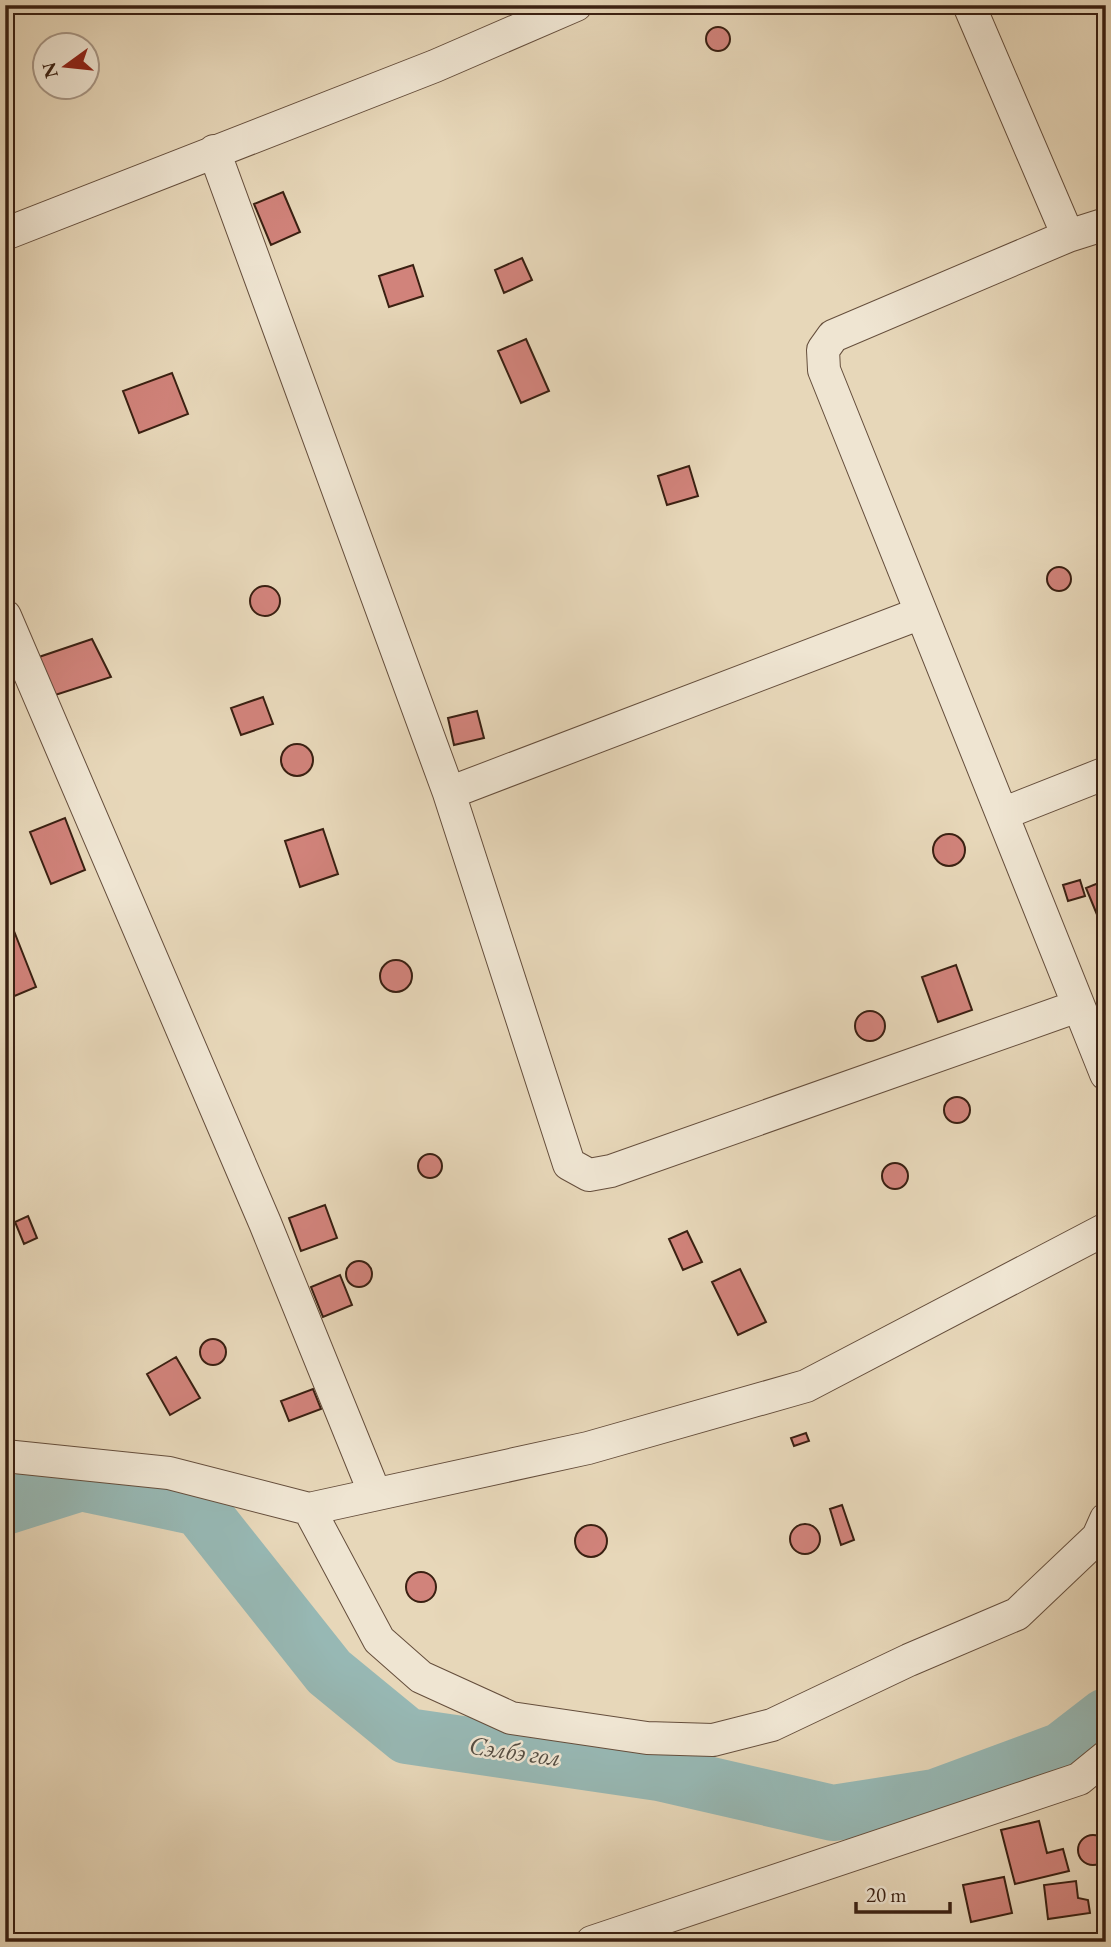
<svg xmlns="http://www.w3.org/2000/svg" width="1111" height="1947" font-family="'EB Garamond',serif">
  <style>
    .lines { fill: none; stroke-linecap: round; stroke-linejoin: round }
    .river { stroke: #97b8b4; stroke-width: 56 }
    .building { fill: #d1837b; stroke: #3a2012; stroke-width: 2 }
    .street-casing { stroke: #654e3c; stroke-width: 34 }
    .street { stroke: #efe5d2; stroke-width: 32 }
    .labels { text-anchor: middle; stroke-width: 5; stroke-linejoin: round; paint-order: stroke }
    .water-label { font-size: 26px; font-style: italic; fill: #564e43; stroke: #efe5d2 }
  </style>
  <rect width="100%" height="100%" fill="#e7d7b9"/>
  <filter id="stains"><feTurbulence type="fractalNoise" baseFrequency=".00286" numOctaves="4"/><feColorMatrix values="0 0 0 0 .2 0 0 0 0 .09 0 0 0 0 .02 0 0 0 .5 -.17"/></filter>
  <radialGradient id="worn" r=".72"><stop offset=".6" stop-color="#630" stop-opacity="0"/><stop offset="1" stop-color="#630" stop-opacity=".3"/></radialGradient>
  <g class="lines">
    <path class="river" d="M5 1507 81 1483 199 1508 329 1672 407 1736 659 1773 833 1813 935 1797 1062 1750 1106 1716"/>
  </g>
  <path class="building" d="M706 39a12 12 0 1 1 24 0a12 12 0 1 1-24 0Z
    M283 192 300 232 271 245 254 204Z
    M522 258 532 280 504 293 495 270Z
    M413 265 423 296 389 307 379 276Z
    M526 339 549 391 521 403 498 351Z
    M172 373 188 414 139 433 123 391Z
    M689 466 698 496 667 505 658 476Z
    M1047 579a12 12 0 1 1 24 0a12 12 0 1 1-24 0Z
    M250 601a15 15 0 1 1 30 0a15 15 0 1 1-30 0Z
    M92 639 111 677 49 697 36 658Z
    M263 697 273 724 241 735 231 708Z
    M477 711 484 738 454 745 448 718Z
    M281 760a16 16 0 1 1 32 0a16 16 0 1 1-32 0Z
    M65 818 85 870 51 884 30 832Z
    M323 829 338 874 300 887 285 841Z
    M933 850a16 16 0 1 1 32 0a16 16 0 1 1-32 0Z
    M1080 880 1085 896 1068 901 1063 885Z
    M1106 880V934H1105L1086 888Z
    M12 926 36 987 5 1000V928Z
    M380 976a16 16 0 1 1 32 0a16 16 0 1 1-32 0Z
    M956 965 972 1010 938 1022 922 977Z
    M855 1026a15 15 0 1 1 30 0a15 15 0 1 1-30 0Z
    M944 1110a13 13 0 1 1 26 0a13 13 0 1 1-26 0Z
    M418 1166a12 12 0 1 1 24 0a12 12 0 1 1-24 0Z
    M882 1176a13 13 0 1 1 26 0a13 13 0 1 1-26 0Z
    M325 1205 337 1238 301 1251 289 1218Z
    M28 1216 37 1238 24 1244 15 1222Z
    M687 1231 702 1262 683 1270 669 1239Z
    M346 1274a13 13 0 1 1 26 0a13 13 0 1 1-26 0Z
    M740 1269 766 1322 738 1335 712 1282Z
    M340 1275 352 1305 323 1317 311 1287Z
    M200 1352a13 13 0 1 1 26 0a13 13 0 1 1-26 0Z
    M176 1357 200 1398 170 1415 147 1374Z
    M313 1389 321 1409 289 1421 281 1401Z
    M806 1433 809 1441 794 1446 791 1438Z
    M842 1505 854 1540 841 1545 830 1509Z
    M790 1539a15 15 0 1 1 30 0a15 15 0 1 1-30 0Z
    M575 1541a16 16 0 1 1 32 0a16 16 0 1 1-32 0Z
    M406 1587a15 15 0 1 1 30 0a15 15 0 1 1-30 0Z
    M1039 1821 1047 1853 1063 1849 1069 1871 1015 1884 1001 1830Z
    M1078 1850a15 15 0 1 1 30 0a15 15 0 1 1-30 0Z
    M1004 1877 1012 1913 971 1922 963 1885Z
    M1076 1881 1078 1898 1088 1900 1090 1913 1048 1919 1044 1885Z"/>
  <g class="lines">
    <g class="street-casing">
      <path id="street" d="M969 5 1068 236
        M214 151 449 793 569 1164 589 1175 611 1171 1078 1006
        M1106 224 1068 236 833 336 823 350 824 370 1106 1074
        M5 234 435 66 576 5
        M5 616 265 1223 375 1494
        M449 793 921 613
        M1002 814 1106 773
        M5 1456 169 1473 309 1509 588 1448 806 1386 1106 1229
        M309 1509 379 1640 421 1677 511 1718 647 1738 713 1740 772 1725 909 1660 1017 1614 1098 1537 1106 1519
        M592 1942 1079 1779 1106 1757"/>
    </g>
    <use href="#street" class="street"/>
  </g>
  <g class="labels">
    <g class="water-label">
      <text transform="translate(515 1751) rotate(8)" y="9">Сэлбэ гол</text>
    </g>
  </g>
  <rect width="1111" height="1947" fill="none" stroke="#e7d7b9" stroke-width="28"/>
  <rect x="7" y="7" width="1097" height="1933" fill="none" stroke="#3a2012" stroke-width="3.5"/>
  <rect x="14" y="14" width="1083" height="1919" fill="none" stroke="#3a2012" stroke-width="2"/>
  <g transform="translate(66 66) rotate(255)"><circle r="33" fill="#efe5d2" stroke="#a79685" stroke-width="2"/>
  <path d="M0-5L12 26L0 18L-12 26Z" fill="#8f2418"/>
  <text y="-10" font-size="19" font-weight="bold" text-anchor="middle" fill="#3a2012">N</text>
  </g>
  <path d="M856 1902v10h94v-10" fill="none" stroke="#3a2012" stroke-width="3.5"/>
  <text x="866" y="1902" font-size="21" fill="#3a2012" stroke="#efe5d2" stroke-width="5" paint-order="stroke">20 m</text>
  <rect width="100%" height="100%" filter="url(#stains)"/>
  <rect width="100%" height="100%" fill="url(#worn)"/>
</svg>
